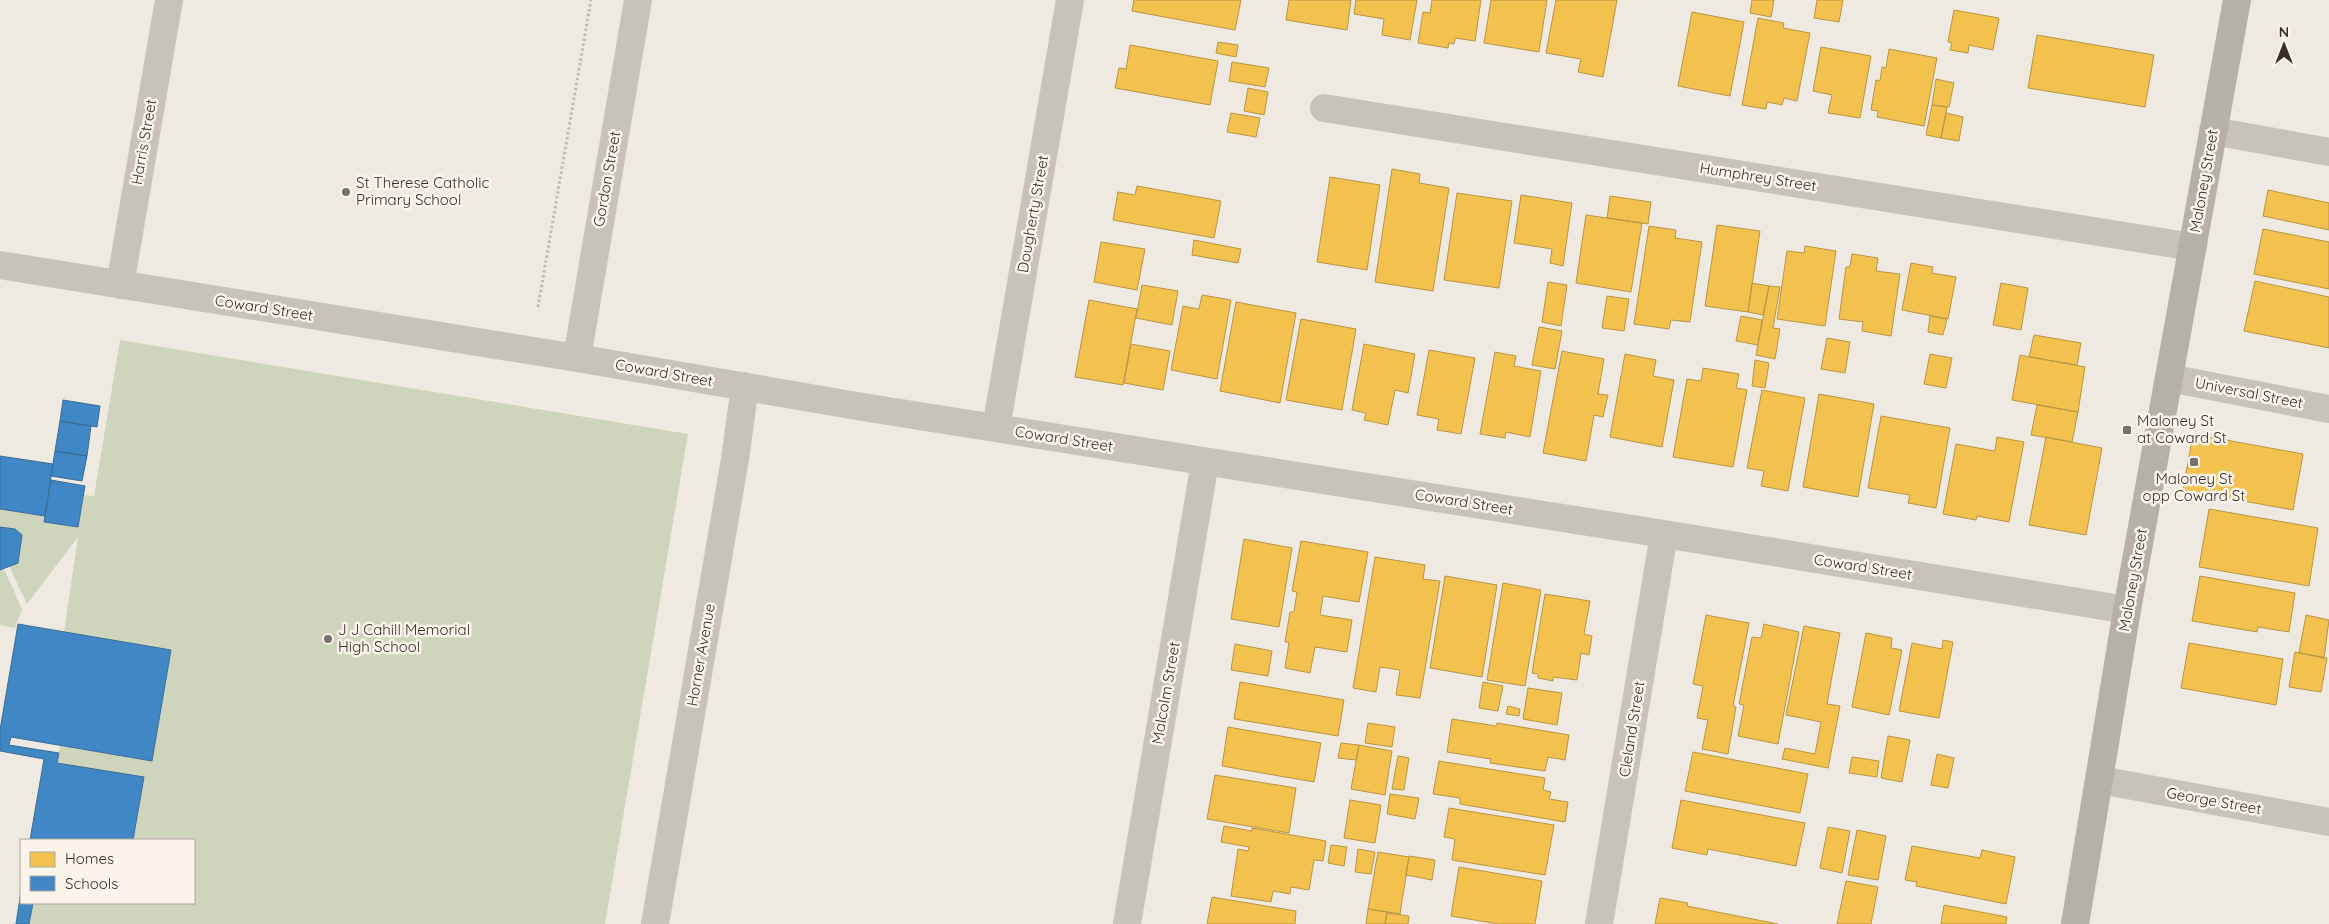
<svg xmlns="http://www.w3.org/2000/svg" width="2329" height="924" font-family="Quicksand,sans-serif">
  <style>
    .green { fill: #ced5bc }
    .homes { fill: #f2c14e; stroke: #ba9543 }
    .schools { fill: #3f88c5; stroke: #3d6d96 }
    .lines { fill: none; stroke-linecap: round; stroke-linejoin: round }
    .path { stroke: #c0bab4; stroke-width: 3; stroke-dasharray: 2.5 2.5; stroke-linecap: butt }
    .minor { stroke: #c7c2bb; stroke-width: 28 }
    .major { stroke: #b6b0aa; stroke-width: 28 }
    .poi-dot { fill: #78706a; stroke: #fbf4ea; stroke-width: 2 }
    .labels { text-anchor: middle; stroke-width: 5; stroke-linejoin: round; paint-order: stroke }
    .street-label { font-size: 15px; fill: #392f29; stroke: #fbf4ea }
    .poi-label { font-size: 15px; fill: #392f29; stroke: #fbf4ea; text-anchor: start }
  </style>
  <rect width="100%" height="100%" fill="#eeeae2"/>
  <path class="green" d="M120 340 688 434 605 924H29L33 903H194V840H133L144 777 57 763 60 746 152 761 171 650 64 632 78 537 27 604 9 566 18 563 21 535 15 529 0 527V509L45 516 44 522 78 527 84 495 94 496Z
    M4 569 22 609 15 628 0 625V570Z"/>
  <path class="homes" d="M1134 0H1241L1235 30 1132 11Z
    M1289 0H1351L1347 30 1286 20Z
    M1356 0H1417L1410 40 1382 35 1384 19 1354 14Z
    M1432 0H1481L1475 41 1455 38 1454 44 1449 43 1448 48 1418 43 1423 12 1430 13Z
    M1491 0H1547L1539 52 1484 43Z
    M1556 0H1617L1603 77 1578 72 1581 59 1546 53Z
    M1752 0H1774L1771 17 1750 13Z
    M1817 0H1843L1839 22 1814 18Z
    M1954 10 1999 18 1993 50 1969 45 1968 53 1950 50 1952 43 1948 42Z
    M1692 12 1744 22 1730 96 1678 86Z
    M1758 18 1784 23 1783 28 1810 33 1797 101 1784 98 1782 105 1767 102 1766 109 1742 105Z
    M2037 35 2154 55 2145 107 2028 88Z
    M1218 42 1238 45 1236 57 1216 53Z
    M1130 45 1218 61 1210 105 1115 88 1119 68 1126 69Z
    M1821 47 1871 56 1860 118 1828 113 1832 95 1813 91Z
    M1889 49 1937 58 1924 126 1877 117 1878 111 1871 110 1876 80 1880 81 1882 67 1886 68Z
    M1232 62 1269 68 1265 87 1229 81Z
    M1936 79 1954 83 1949 107 1932 105Z
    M1248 88 1268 92 1264 115 1244 111Z
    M1932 105 1947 107 1941 138 1926 135Z
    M1231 113 1260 118 1256 137 1227 132Z
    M1946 113 1963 117 1959 141 1941 138Z
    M1392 169 1420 174 1419 183 1449 188 1433 291 1375 282Z
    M1330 177 1380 185 1367 270 1317 262Z
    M1137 186 1221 201 1214 238 1113 220 1118 192 1135 195Z
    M2268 190 2329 203V230L2263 216Z
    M1457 193 1512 201 1499 288 1444 280Z
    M1521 195 1572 203 1563 266 1550 263 1552 249 1514 243Z
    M1610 196 1651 202 1648 224 1607 218Z
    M1586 215 1642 223 1631 292 1576 283Z
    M1717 225 1760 231 1748 312 1705 306Z
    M1649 226 1676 230 1675 238 1702 242 1690 322 1671 320 1669 329 1634 324Z
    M2263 229 2329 242V289L2254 274Z
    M1194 240 1241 249 1238 263 1192 255Z
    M1101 242 1145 249 1137 290 1094 282Z
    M1805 246 1836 251 1825 326 1777 319 1787 251 1804 253Z
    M1852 254 1878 258 1876 271 1900 274 1891 336 1862 331 1863 322 1839 319 1846 267H1850Z
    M1911 263 1933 267 1932 273 1956 277 1948 319 1902 310Z
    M2255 281 2329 297V348L2244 331Z
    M1548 282 1567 285 1561 326 1542 322Z
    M1752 283 1769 286 1763 315 1748 312Z
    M2001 283 2028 288 2021 330 1993 325Z
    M1142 285 1178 291 1172 325 1136 318Z
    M1769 286 1780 287 1773 328 1780 329 1775 359 1756 355Z
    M1202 295 1231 300 1217 379 1171 370 1183 306 1199 309Z
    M1607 296 1629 299 1624 331 1602 328Z
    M1089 300 1137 309 1123 385 1075 377Z
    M1236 302 1296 313 1280 403 1220 391Z
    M1741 316 1762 320 1758 345 1736 341Z
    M1930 316 1947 319 1943 335 1928 332Z
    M1301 319 1356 329 1342 410 1286 400Z
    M1539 327 1562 331 1555 369 1532 365Z
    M2034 335 2081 343 2077 365 2029 357Z
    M1827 338 1850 342 1845 373 1821 369Z
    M1131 344 1170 351 1163 390 1124 383Z
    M1364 344 1415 354 1408 393 1395 390 1388 425 1364 420 1366 413 1352 410Z
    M1429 350 1475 358 1461 434 1437 430 1439 419 1417 415Z
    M1562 351 1604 359 1598 394 1608 395 1603 417 1594 415 1586 461 1543 453Z
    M1495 352 1516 356 1514 366 1541 371 1530 437 1506 432 1505 438 1480 434Z
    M1625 354 1656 360 1653 376 1674 380 1662 447 1610 437Z
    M1930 354 1952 358 1946 388 1924 384Z
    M2020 355 2085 367 2078 412 2012 400Z
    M1755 360 1769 363 1765 388 1752 386Z
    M1703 368 1739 374 1736 388 1747 390 1733 467 1673 457 1687 379 1701 381Z
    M1762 390 1805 398 1788 491 1761 486 1764 471 1747 468Z
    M1819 394 1874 404 1858 497 1803 487Z
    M2037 405 2078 412 2072 442 2031 435Z
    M1881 416 1950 428 1936 508 1908 503 1910 495 1868 488Z
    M2193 434 2303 454 2293 510 2183 490Z
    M1997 437 2024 442 2009 522 1977 516 1976 520 1943 514 1956 444 1995 451Z
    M2046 437 2102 448 2086 535 2029 525Z
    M2209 509 2318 528 2309 586 2199 567Z
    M1244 539 1292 548 1279 627 1231 619Z
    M1301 541 1368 552 1359 602 1323 596 1320 615 1352 620 1347 652 1315 647 1310 673 1285 668 1289 642H1285L1290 612H1294L1297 592 1292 591Z
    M1375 557 1425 565 1423 579 1440 581 1420 698 1396 695 1400 670 1380 667 1376 692 1353 688Z
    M1445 576 1497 585 1482 677 1430 668Z
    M2200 576 2295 593 2289 632 2258 627 2257 632 2192 621Z
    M1503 583 1541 590 1525 686 1487 680Z
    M1545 594 1590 601 1584 634 1592 636 1589 655 1581 653 1577 680 1553 677V681L1538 678V674L1532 673Z
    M1706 615 1749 623 1733 706 1736 707 1728 754 1702 749 1708 720 1697 718 1703 686 1693 684Z
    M2306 615 2329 620 2324 658 2299 653Z
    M1764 624 1799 632 1778 744 1738 736 1744 705 1739 704 1752 637 1761 638Z
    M1804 626 1840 633 1827 704 1840 706 1828 768 1782 759 1785 748 1815 754 1821 722 1786 715Z
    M1866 633 1892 638 1891 648 1902 650 1889 715 1852 707Z
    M1943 640 1953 642 1939 718 1899 711 1912 643 1942 649Z
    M2189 643 2283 659 2276 705 2181 688Z
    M1235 644 1272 651 1268 676 1231 670Z
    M2295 652 2327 658 2321 692 2289 687Z
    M1240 682 1344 700 1338 736 1234 719Z
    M1483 682 1503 686 1498 711 1479 708Z
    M1528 688 1562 693 1557 725 1523 719Z
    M1508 706 1520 709 1519 716 1506 714Z
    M1452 719 1496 726 1497 723 1569 735 1565 760 1548 757 1545 771 1490 763 1491 759 1447 752Z
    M1368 723 1395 727 1392 747 1365 743Z
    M1228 727 1321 743 1314 782 1222 766Z
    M1888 736 1910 740 1902 782 1881 778Z
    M1341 743 1359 745 1356 760 1338 758Z
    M1359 745 1392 751 1385 795 1351 789Z
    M1693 752 1808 774 1800 813 1685 791Z
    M1937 754 1954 758 1948 788 1931 785Z
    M1398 756 1409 758 1404 790 1392 789Z
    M1852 757 1879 761 1877 777 1849 773Z
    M1439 761 1545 778 1543 790 1551 792 1549 799 1568 802 1565 822 1460 804V798L1433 794Z
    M1215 775 1296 788 1289 833 1207 819Z
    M1390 794 1419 798 1415 819 1387 814Z
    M1350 800 1381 805 1375 843 1344 838Z
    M1681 800 1805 823 1796 866 1708 849 1707 855 1672 848Z
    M1449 808 1554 825 1545 875 1452 860 1455 839 1444 837Z
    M1224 826 1252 831V828L1326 841 1323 861 1314 860 1309 890 1291 887 1290 894 1273 891 1271 902 1231 896 1238 849 1248 851 1249 847 1221 842Z
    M1828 827 1850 831 1842 873 1820 868Z
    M1857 830 1886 836 1878 880 1848 875Z
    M1331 845 1347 847 1344 866 1328 863Z
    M1912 846 1980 858 1982 850 2015 857 2006 904 1916 886 1917 882 1905 880Z
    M1358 849 1375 852 1371 874 1355 872Z
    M1378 852 1409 857 1400 914 1368 909Z
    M1409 856 1435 860 1432 880 1406 875Z
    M1459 867 1542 881 1535 924H1498L1451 916Z
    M1846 881 1878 887 1871 924H1837Z
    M1212 897 1296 911 1295 924H1207Z
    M1660 898 1688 903 1687 906 1778 924H1655Z
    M1944 905 2007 917 2006 924H1941Z
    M1368 909 1387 912 1385 924H1366Z
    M1387 913 1409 916 1408 924H1385Z"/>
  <path class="schools" d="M63 400 100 406 97 427 60 421Z
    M60 421 91 426 87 456 55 451Z
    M55 451 87 456 82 481 51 476Z
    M0 456 53 464 45 516 0 509Z
    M51 480 85 486 78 527 44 522Z
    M0 527 15 529 22 535 18 563 0 570Z
    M18 624 171 650 152 761 11 737 9 745 59 753 57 763 144 777 133 840H30L44 759 0 751V730Z
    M21 891V903H33L29 924H16Z"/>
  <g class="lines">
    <path class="path" d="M538 307 591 0"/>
    <path class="minor" d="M1324 108 2193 247
      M2213 131 2329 152
      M0 265 577 358 869 408 1664 534 2127 610
      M120 285 169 0
      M577 358 638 0
      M2169 378 2329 409
      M996 428 1070 0
      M2100 780 2329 822
      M655 924 735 459 745 386
      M1127 924 1205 462
      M1599 924 1664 534"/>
    <path class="major" d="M2075 924 2127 610 2237 0"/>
  </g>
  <g class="poi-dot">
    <circle cx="346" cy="192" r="5"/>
    <rect x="2122" y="425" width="10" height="10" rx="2.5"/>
    <rect x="2189" y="457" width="10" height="10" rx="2.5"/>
    <circle cx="328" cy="639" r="5"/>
  </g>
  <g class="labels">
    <g class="street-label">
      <text transform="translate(144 142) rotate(-80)" y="5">Harris Street</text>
      <text transform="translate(1758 177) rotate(9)" y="5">Humphrey Street</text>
      <text transform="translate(607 179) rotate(-80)" y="5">Gordon Street</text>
      <text transform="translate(2204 181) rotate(-80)" y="5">Maloney Street</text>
      <text transform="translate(1033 214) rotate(-80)" y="5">Dougherty Street</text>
      <text transform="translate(264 308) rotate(9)" y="5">Coward Street</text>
      <text transform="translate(664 373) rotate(10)" y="5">Coward Street</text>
      <text transform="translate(2249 393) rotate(11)" y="5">Universal Street</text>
      <text transform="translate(1064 439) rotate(9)" y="5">Coward Street</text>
      <text transform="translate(1464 502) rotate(9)" y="5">Coward Street</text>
      <text transform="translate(1863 567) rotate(9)" y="5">Coward Street</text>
      <text transform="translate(2133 580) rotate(-80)" y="5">Maloney Street</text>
      <text transform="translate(701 655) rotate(-80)" y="5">Horner Avenue</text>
      <text transform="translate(1166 693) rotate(-80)" y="5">Malcolm Street</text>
      <text transform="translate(1632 729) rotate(-81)" y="5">Cleland Street</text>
      <text transform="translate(2214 801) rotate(10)" y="5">George Street</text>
    </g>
    <g class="poi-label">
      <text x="356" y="188">St Therese Catholic<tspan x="356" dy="17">Primary School</tspan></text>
      <text x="2137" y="426">Maloney St<tspan x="2137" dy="17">at Coward St</tspan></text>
      <text x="2194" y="484" text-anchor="middle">Maloney St<tspan x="2194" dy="17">opp Coward St</tspan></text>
      <text x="338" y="635">J J Cahill Memorial<tspan x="338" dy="17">High School</tspan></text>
    </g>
  </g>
  <rect x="20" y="839" width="175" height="65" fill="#fbf4ea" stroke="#ada59d"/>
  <rect x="30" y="852" width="25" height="15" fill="#f2c14e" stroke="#ada59d"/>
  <text x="65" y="864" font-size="15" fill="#392f29">Homes</text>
  <rect x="30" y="876" width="25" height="15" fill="#3f88c5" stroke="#ada59d"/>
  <text x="65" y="889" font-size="15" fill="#392f29">Schools</text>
  <g transform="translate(2284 45)" stroke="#fbf4ea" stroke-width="4" paint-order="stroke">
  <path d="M0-4L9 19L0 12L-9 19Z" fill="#392f29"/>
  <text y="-8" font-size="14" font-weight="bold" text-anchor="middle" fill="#392f29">N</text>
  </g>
</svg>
